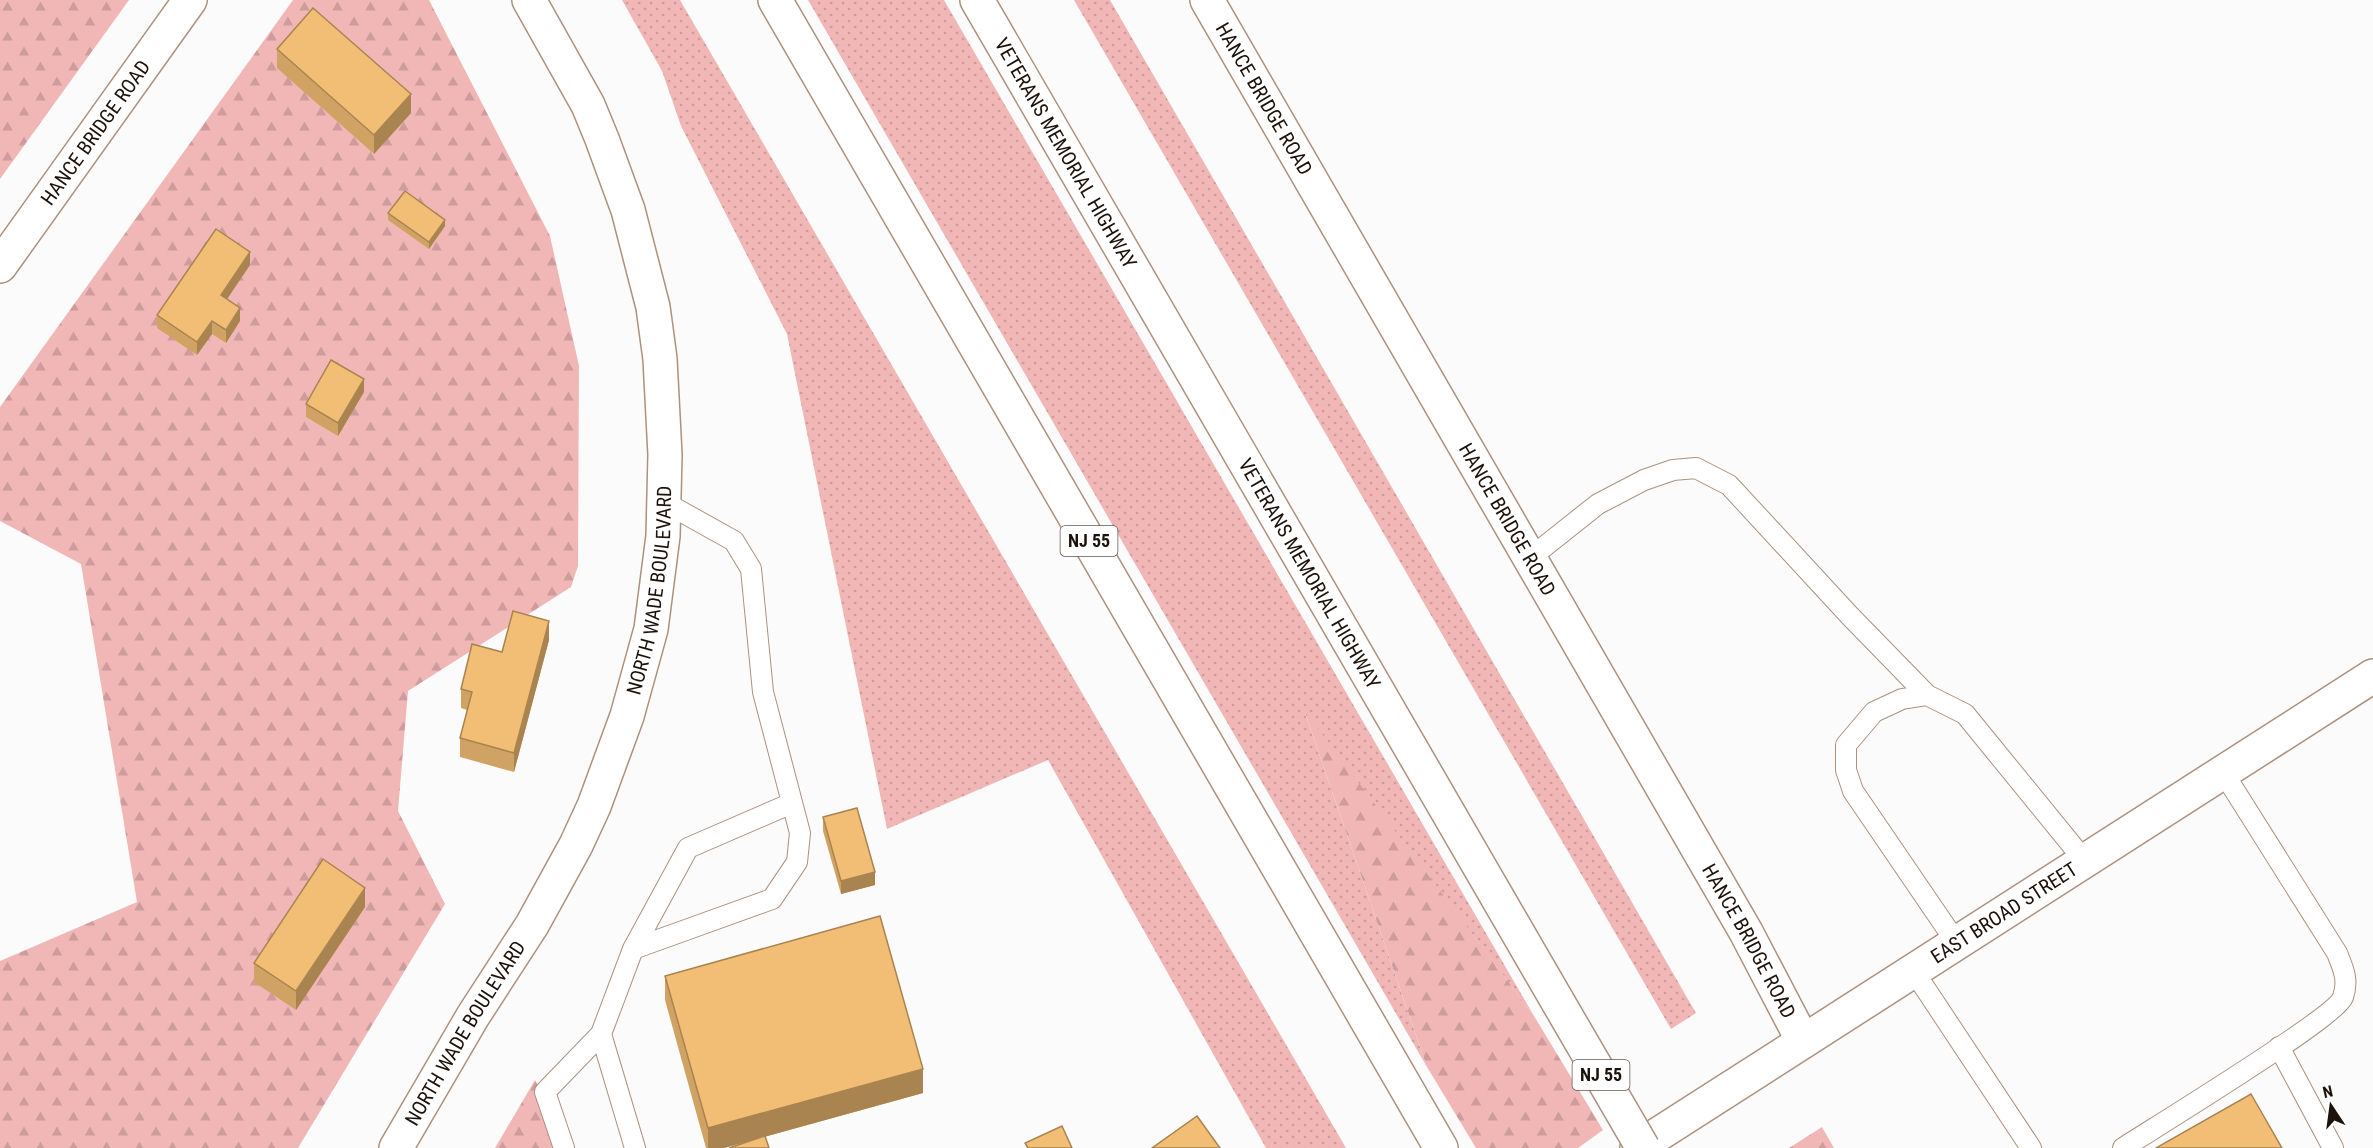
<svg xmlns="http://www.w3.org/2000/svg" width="2373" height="1148" font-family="'Roboto Condensed',sans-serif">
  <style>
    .grass { fill: url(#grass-dots) }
    .forest { fill: url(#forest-firs) }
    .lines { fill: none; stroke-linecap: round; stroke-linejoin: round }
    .lane-casing { stroke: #ad917e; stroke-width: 22 }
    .secondary-casing { stroke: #ad917e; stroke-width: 36 }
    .primary-casing { stroke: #ad917e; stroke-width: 36 }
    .highway-casing { stroke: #ad917e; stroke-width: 36 }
    .lane { stroke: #fff; stroke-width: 20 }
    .secondary { stroke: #fff; stroke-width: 33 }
    .primary { stroke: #fff; stroke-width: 33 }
    .highway { stroke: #fff; stroke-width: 33 }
    .highway-bridge-casing { stroke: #ad917e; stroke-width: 36; stroke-linecap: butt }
    .highway-bridge { stroke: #fff; stroke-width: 33 }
    .wall { fill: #d0a364 }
    .shaded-wall { fill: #a98451 }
    .building { fill: #f2bd74; stroke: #a98451; stroke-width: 1.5 }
    .labels { text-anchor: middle; stroke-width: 5; stroke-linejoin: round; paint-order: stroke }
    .shield { fill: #fff; stroke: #605954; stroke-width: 1.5 }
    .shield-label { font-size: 18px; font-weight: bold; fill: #1c120b }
    .street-label { font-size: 20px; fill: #1c120b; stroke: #fff }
  </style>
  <defs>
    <pattern id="grass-dots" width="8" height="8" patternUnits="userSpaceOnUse" patternTransform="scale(1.5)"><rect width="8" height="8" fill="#f1b7b7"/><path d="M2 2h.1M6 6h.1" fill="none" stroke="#ce9c9c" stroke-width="1.8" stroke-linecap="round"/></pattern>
    <pattern id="forest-firs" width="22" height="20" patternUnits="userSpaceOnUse" patternTransform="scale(1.5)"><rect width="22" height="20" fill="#f1b7b7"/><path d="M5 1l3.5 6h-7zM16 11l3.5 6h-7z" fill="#ce9c9c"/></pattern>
  </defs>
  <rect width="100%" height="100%" fill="#fbfbfb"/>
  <path class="grass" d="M622 0H680L1346 1148H1266L1048 760 887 829 787 334 681 126 662 71Z
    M808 0H944L1534 1016 1305 713 1427 1067Z
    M1074 0H1110L1696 1013 1671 1029Z"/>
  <path class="forest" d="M0 0H129L0 179Z
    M293 0H429L550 236 579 366 578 566 571 587 408 691 398 811 445 904 298 1148H0V961L137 902 81 564 0 521V407Z
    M1304 710 1534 1016 1603 1130 1578 1148H1476L1427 1067Z
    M535 1080 545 1098 559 1148H495Z
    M1822 1127 1834 1148H1789Z"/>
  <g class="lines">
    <g class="lane-casing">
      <path id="lane" d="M1530 558 1598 504 1644 480 1673 470 1696 468 1729 485 1850 616 1927 695
        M1956 942 1853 791 1846 770V745L1874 712 1902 699 1927 695 1965 714 2084 860
        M633 949 688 848 792 803
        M1913 970 2031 1148
        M2279 1047 2333 1148
        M564 1148 545 1092 601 1034
        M635 1148 601 1034 633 949 772 899 797 862 800 833 763 692 751 569 734 541 664 502
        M2123 1148C2154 1128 2336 1017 2343 997 2349 980 2343 968 2337 953L2223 772"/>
    </g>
    <g class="secondary-casing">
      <g id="secondary">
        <path id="s1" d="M1207 0 1746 932 1803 1041"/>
        <path id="s2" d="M0 266 190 0"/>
        <path id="s3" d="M396 1148 473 1016 532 925 576 845 594 806 627 716 651 629 663 536 665 455 660 359 653 307 628 210 602 139 588 105 529 0"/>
      </g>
    </g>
    <g class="primary-casing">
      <g id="primary">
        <path id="s4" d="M1637 1148 2373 676"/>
      </g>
    </g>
    <g class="highway-casing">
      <g id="highway">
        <path d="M775 0 1441 1148"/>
        <path id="s5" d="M977 0 1558 1002"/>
      </g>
    </g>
    <use href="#lane" class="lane"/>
    <use href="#secondary" class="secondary"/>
    <use href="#primary" class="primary"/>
    <use href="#highway" class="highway"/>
    <g class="highway-bridge-casing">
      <path id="highway-bridge" d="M1558 1002 1643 1148"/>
    </g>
    <use href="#highway-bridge" class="highway-bridge"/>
  </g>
  <path class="wall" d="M277 49 411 113 374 154 277 68Z
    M388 213 445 226 429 249 388 220Z
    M250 265 227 299 240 321 226 343 212 334 197 355 157 328V315Z
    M364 392 338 436 306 417V404Z
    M549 640 514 772 460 757V738L467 710 461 708V689L502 652Z
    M823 817 875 885 841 894 823 831Z
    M365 907 296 1010 254 982V963Z
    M665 976 923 1093 724 1148H706L665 1000Z"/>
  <path class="shaded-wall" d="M411 94V113L374 154V135Z
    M445 220V226L429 249V242Z
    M250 252V265L221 308V295Z
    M240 308V321L226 343V330Z
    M212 321V334L197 355V342Z
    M364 379V392L338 436V423Z
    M549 621V640L514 772V753Z
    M875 872V885L841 894V881Z
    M365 888V907L296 1010V991Z
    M923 1069V1093L724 1148H708V1128Z"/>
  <path class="building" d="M313 8 411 94 374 135 277 49Z
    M405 191 445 220 429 242 388 213Z
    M216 229 250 252 221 295 240 308 226 330 212 321 197 342 157 315Z
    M331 360 364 379 338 423 306 404Z
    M513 611 549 621 514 753 460 738 472 692 461 689 472 644 502 652Z
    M857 808 875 872 841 881 823 817Z
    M323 859 365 888 296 991 254 963Z
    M880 916 923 1069 708 1128 665 976Z
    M2251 1094 2282 1148H2156Z
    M1197 1116 1220 1148H1152Z
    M1062 1126 1072 1148H1028L1025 1143Z
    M765 1136 769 1148H729Z"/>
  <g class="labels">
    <g class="shield">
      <rect x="1060.5" y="526" width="57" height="30" rx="4.5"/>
      <rect x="1572.5" y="1060" width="57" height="30" rx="4.5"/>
    </g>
    <g class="shield-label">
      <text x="1089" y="547">NJ 55</text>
      <text x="1601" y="1081">NJ 55</text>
    </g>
    <g class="street-label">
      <text dy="7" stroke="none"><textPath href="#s1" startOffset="114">HANCE BRIDGE ROAD</textPath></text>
      <text dy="7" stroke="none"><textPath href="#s2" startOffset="164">HANCE BRIDGE ROAD</textPath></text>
      <text dy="7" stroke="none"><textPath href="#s5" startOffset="177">VETERANS MEMORIAL HIGHWAY</textPath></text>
      <text dy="7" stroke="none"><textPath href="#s1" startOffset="600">HANCE BRIDGE ROAD</textPath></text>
      <text dy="7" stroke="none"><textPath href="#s5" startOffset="663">VETERANS MEMORIAL HIGHWAY</textPath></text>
      <text dy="7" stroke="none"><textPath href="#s3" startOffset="620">NORTH WADE BOULEVARD</textPath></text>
      <text dy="7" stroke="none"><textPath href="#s4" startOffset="436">EAST BROAD STREET</textPath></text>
      <text dy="7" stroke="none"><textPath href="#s1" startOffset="1086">HANCE BRIDGE ROAD</textPath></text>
      <text dy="7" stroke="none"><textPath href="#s3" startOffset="134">NORTH WADE BOULEVARD</textPath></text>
    </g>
  </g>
  <g transform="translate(2331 1106) rotate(347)" stroke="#ffffff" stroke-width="4.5" paint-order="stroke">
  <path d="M0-4.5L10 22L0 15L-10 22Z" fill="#1c120b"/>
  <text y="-9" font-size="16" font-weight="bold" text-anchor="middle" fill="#1c120b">N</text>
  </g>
</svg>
